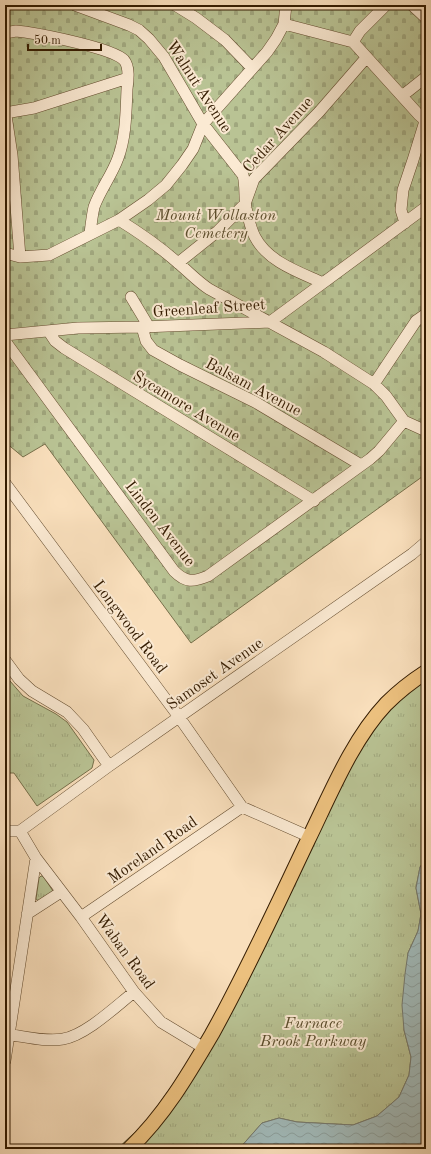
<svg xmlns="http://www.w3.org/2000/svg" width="431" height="1154" font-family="'Old Standard TT',serif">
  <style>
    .cemetery { fill: url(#cemetery-stones); stroke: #766f4a }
    .park { fill: url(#park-tufts); stroke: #766f4a }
    .water { fill: url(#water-waves); stroke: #757a70 }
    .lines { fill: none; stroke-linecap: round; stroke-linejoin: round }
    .minor-casing { stroke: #644c2f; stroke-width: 12 }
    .major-casing { stroke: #331b00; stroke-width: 16 }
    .minor { stroke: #fbead3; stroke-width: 11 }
    .major { stroke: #ecc07e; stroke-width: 14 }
    .labels { text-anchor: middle; stroke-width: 4; stroke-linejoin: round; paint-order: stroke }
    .street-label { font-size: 16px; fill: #331b00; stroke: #fbead3 }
    .park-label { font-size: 16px; font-style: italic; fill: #5b4d2c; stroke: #fbead3 }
  </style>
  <defs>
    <pattern id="cemetery-stones" width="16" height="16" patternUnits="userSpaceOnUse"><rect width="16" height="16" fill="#b9c394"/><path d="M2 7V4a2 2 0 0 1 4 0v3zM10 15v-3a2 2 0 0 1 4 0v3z" fill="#a0a77e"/></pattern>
    <pattern id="park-tufts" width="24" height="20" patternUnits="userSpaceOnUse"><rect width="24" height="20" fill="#b9c394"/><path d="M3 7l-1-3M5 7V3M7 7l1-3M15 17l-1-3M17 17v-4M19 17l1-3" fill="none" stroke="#a0a77e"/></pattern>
    <pattern id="water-waves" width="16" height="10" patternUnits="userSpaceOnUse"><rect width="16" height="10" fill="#a1baba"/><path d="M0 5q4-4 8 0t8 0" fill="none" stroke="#8b9f9e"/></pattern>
  </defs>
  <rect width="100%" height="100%" fill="#f9dfbc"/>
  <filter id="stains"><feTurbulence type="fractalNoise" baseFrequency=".005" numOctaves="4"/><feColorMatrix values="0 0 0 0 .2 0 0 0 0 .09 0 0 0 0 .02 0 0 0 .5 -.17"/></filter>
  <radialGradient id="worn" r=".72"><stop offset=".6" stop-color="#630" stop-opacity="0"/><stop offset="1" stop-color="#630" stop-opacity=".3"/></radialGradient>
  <path class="cemetery" d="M5 5H426V474L191 643 45 444 23 457 5 442Z"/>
  <path class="park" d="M426 663V859L420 867 416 888 421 914 418 931 408 953 404 1030 411 1057 409 1075 399 1097 377 1116 353 1125 297 1122 279 1118 262 1123 239 1149H117L147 1121 173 1084 213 1023 304 838 405 678Z
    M10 681 23 696 56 714 67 722 94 760 92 768 37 806 14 773H5V684Z
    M41 876H43L53 891 40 902 36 899 39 878Z"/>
  <path class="water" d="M426 859V1149H239L262 1123 279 1118 297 1122 353 1125 377 1116 399 1097 409 1075 411 1057 404 1030 402 1005 405 974 408 953 418 931 421 914 416 888 420 867Z"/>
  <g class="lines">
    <g class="minor-casing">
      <path id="minor" d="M75 5 129 25 139 30 149 39 164 57 203 124 243 175C246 186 244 197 246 208 249 218 250 228 255 237 268 262 299 272 323 283
        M175 5 196 18 225 40 252 68
        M412 5 426 18
        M284 24 353 42 419 115 426 121
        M5 33 16 31 25 32C44 35 112 48 124 60 130 67 128 81 127 89 126 112 126 137 118 158 112 175 100 190 94 207 92 216 91 225 90 234
        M353 42 360 31 386 5
        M402 96 426 77
        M5 109 12 155 20 257
        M5 113 34 108 128 78
        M119 220C140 233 160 247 178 263 189 272 197 281 209 289L324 352 374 384 386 396 404 421 426 431
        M405 223 401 210 403 190 413 160 425 121
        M5 253 20 257 49 255 119 220 148 200 166 185 182 165 193 149 203 124 267 52 276 39 284 24 286 5
        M178 263 218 231 245 204 254 179 319 112 366 58
        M131 297 149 327
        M142 327 146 341 153 350 180 365 255 402 361 465
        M49 332 55 341 64 348 314 501
        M5 335 78 328 142 327 270 322 426 207
        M5 341 174 571C186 583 193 582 208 576L370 459 379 451 404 421
        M374 384 416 321 426 314
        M5 483 179 717 242 807 310 837
        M5 660 19 679 32 691 67 712 83 729 109 766
        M5 831H20L36 858 81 917 134 992 161 1022 204 1048
        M20 831 109 766 412 554 426 542
        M27 914 61 892
        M81 917 242 807
        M5 1034C24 1036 43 1042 63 1039 86 1035 115 1007 134 992
        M5 1061 36 858"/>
    </g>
    <g class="major-casing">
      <path id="major" d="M129 1149C164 1116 188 1075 212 1034 247 971 277 905 308 840 330 795 352 740 386 704 398 692 412 681 426 672"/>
    </g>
    <use href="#minor" class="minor"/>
    <use href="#major" class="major"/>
  </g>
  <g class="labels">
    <g class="street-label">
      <text transform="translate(200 86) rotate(57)" y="6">Walnut Avenue</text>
      <text transform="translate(277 134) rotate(-48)" y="6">Cedar Avenue</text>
      <text transform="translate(209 307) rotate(-4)" y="6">Greenleaf Street</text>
      <text transform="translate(254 386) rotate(28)" y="6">Balsam Avenue</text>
      <text transform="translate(187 405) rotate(31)" y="6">Sycamore Avenue</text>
      <text transform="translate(161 523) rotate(52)" y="6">Linden Avenue</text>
      <text transform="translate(131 626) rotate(53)" y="6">Longwood Road</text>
      <text transform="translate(214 673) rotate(-35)" y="6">Samoset Avenue</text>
      <text transform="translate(152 849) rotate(-35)" y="6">Moreland Road</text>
      <text transform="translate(126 951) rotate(54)" y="6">Waban Road</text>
    </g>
    <g class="park-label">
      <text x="216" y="220">Mount Wollaston<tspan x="216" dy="18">Cemetery</tspan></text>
      <text x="313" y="1028">Furnace<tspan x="313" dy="18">Brook Parkway</tspan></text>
    </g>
  </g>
  <rect width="431" height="1154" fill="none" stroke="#f9dfbc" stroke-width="20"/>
  <rect x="6" y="6" width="419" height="1142" fill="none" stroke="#331b00" stroke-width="2"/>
  <rect x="10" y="10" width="411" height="1134" fill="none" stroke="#331b00"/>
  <path d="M28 44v6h73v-6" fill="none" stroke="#331b00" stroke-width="2"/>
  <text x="34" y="44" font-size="12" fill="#331b00" stroke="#fbead3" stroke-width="3" paint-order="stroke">50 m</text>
  <rect width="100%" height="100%" filter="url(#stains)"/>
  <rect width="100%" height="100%" fill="url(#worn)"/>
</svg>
